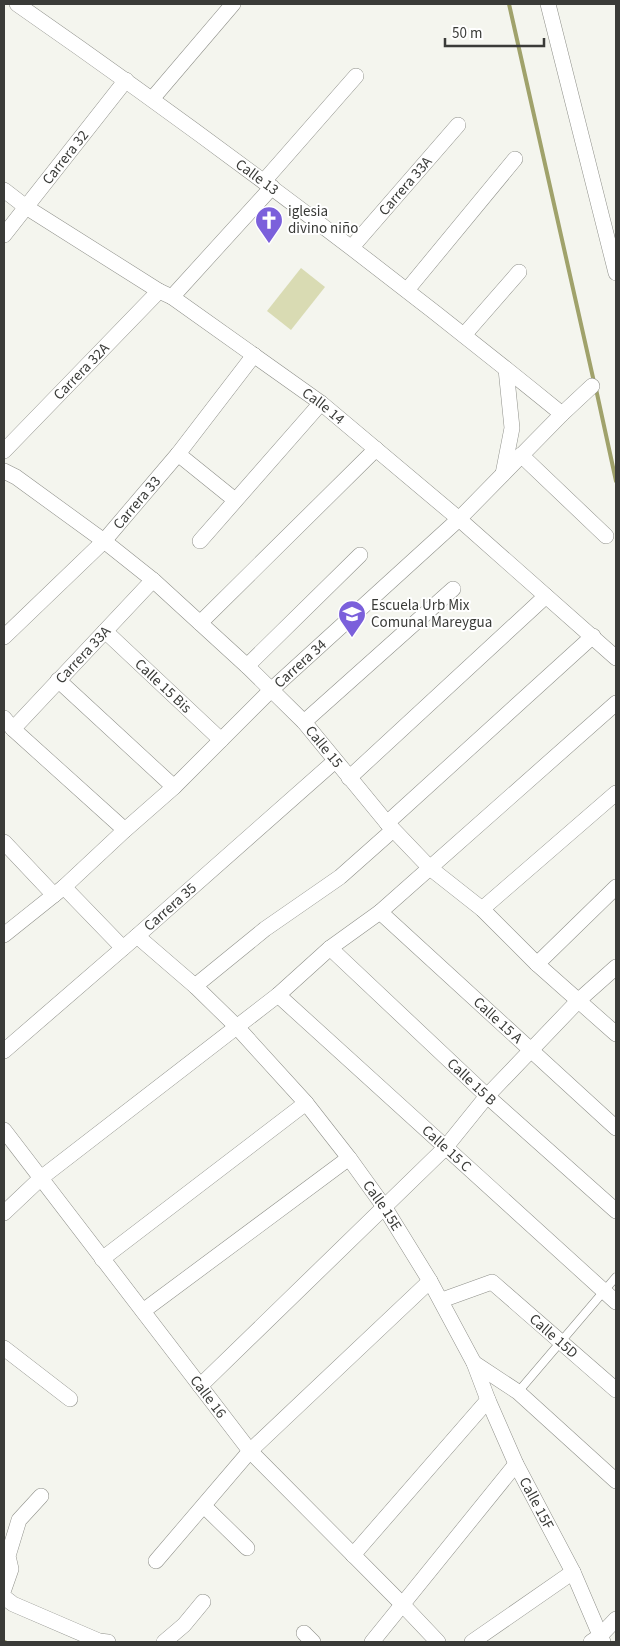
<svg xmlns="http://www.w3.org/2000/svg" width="620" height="1646" font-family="'Source Sans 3',sans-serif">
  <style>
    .green { fill: #d9dbb3 }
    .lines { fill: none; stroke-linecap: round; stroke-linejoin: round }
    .stream { stroke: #a0a26b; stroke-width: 4 }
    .lane-casing { stroke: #8f908a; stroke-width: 9 }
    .street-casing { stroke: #8f908a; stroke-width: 16 }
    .lane { stroke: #fff; stroke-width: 8 }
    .street { stroke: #fff; stroke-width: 15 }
    .labels { text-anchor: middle; stroke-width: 4; stroke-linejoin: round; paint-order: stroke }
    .street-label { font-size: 15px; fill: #3a3b38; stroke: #fff }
    .poi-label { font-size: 15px; fill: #3a3b38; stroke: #fff; text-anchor: start }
  </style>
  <rect width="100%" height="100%" fill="#f4f5ee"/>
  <path class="green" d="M301 268 325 287 291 330 267 311Z"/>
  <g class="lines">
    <path class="stream" d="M509 4 594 382
      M596 389 616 481
      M4 1642H5"/>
    <g class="lane-casing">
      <path id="lane" d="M518 1392 616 1277"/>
    </g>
    <g class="street-casing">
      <g id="street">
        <path id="s1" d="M17 4C204 134 385 270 562 414"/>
        <path d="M548 4 616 273"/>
        <path d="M152 99 233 4"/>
        <path d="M264 181 356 76"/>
        <path id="s2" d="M4 190 26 207 159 291 172 297 321 403 459 519 616 658"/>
        <path id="s3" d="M4 235 126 80"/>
        <path id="s4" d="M352 247 458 125"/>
        <path d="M407 290 515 159"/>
        <path d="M172 297 272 187"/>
        <path d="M464 335 519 272"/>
        <path id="s5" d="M4 451 159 291"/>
        <path d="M178 454 235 500"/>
        <path d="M521 455 606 536"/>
        <path id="s6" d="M4 471 16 477 104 541 153 580 247 666 304 722 387 823 430 868 482 909 537 964 616 1034"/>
        <path d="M503 474 512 428 506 369"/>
        <path d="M200 541 321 403"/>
        <path d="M200 623 376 449"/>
        <path id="s7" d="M105 631 221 740"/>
        <path id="s8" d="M4 637 104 541 178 454 254 355"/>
        <path d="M247 666 360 555"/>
        <path d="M58 680 174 787"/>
        <path d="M4 718 13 729 125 830"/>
        <path d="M304 722 453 589"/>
        <path id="s9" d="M13 729 153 580"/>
        <path d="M349 778 546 596"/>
        <path d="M387 823 593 636"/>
        <path d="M4 842 54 895"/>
        <path d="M64 887 123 948"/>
        <path d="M482 909 616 793"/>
        <path id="s10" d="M380 912 616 1128"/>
        <path id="s11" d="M4 935 64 887 125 830 174 787 271 690 459 519 562 414 592 386"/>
        <path id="s12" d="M137 936 195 986 236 1026 306 1103 349 1158 385 1208 430 1281 474 1363 488 1400 516 1464 573 1572 603 1642"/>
        <path id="s13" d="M330 948 487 1096 616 1211"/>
        <path d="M537 964 616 887"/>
        <path d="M195 986 265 929 340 877 393 830"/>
        <path id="s14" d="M278 995 616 1302"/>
        <path id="s15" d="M4 1051 137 936 335 761"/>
        <path id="s16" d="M4 1130 250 1451 402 1604 438 1642"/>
        <path d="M4 1213 41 1178 278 995 330 948 380 912 616 703"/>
        <path d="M102 1259 306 1103"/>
        <path id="s17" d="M442 1300 492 1282 616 1390"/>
        <path d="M143 1311 349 1158"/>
        <path d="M4 1348 70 1399"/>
        <path d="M474 1363 518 1392 616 1481"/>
        <path d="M200 1386 445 1148 487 1096 579 1000 616 967"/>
        <path d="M204 1506 247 1548"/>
        <path d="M353 1555 488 1400"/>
        <path d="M156 1561 250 1451 430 1281"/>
        <path d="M4 1589 11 1569 8 1556 19 1520 41 1496"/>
        <path d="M4 1597 13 1604 99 1641 108 1642"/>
        <path d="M304 1633 313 1642"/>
        <path d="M164 1642 184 1625 203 1602"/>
        <path d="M372 1642 516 1464"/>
        <path d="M472 1642 573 1572"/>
        <path d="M591 1642 600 1636 616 1619"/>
      </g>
    </g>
    <use href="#lane" class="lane"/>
    <use href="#street" class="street"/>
  </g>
  <defs>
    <g id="church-pin" transform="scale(1.4375)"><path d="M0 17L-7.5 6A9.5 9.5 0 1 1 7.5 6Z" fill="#7b60db" stroke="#fff"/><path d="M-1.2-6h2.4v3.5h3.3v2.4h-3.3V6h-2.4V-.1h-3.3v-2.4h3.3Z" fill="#fff"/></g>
    <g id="school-pin" transform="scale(1.4375)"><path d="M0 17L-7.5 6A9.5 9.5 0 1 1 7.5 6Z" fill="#7b60db" stroke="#fff"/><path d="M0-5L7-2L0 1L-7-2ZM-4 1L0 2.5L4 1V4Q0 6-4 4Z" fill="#fff"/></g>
  </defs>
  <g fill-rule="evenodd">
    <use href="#church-pin" x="269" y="220"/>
    <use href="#school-pin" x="352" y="614"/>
  </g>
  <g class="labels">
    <g class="street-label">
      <text dy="5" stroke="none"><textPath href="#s3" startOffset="99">Carrera 32</textPath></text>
      <text dy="5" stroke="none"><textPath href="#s1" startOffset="296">Calle 13</textPath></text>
      <text dy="5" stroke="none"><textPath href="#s4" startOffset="81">Carrera 33A</textPath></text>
      <text dy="5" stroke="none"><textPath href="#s5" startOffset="111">Carrera 32A</textPath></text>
      <text dy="5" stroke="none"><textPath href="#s2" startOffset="386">Calle 14</textPath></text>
      <text dy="5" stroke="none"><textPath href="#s8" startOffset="189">Carrera 33</textPath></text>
      <text dy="5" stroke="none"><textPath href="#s9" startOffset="102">Carrera 33A</textPath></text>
      <text dy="5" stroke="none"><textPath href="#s11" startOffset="402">Carrera 34</textPath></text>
      <text dy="5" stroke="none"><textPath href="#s7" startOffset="80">Calle 15 Bis</textPath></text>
      <text dy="5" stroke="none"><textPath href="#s6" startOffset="424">Calle 15</textPath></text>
      <text dy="5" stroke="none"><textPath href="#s15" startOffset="220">Carrera 35</textPath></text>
      <text dy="5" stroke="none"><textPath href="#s10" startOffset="160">Calle 15 A</textPath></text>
      <text dy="5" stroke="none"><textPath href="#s13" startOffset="195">Calle 15 B</textPath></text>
      <text dy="5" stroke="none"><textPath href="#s14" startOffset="228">Calle 15 C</textPath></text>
      <text dy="5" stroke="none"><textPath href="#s12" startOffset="366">Calle 15E</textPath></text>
      <text dy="5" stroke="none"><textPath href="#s17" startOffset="135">Calle 15D</textPath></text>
      <text dy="5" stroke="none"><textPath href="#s16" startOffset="336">Calle 16</textPath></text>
      <text dy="5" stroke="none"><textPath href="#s12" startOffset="702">Calle 15F</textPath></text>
    </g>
    <g class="poi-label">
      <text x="288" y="216">iglesia<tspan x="288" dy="17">divino niño</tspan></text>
      <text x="371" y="610">Escuela Urb Mix<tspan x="371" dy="17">Comunal Mareygua</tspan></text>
    </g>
  </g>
  <rect width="620" height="1646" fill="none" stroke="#3a3b38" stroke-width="10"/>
  <path d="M445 38v8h99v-8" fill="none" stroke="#3a3b38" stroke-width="2.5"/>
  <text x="452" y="38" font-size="15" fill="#3a3b38" stroke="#ffffff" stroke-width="4" paint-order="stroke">50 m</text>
</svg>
